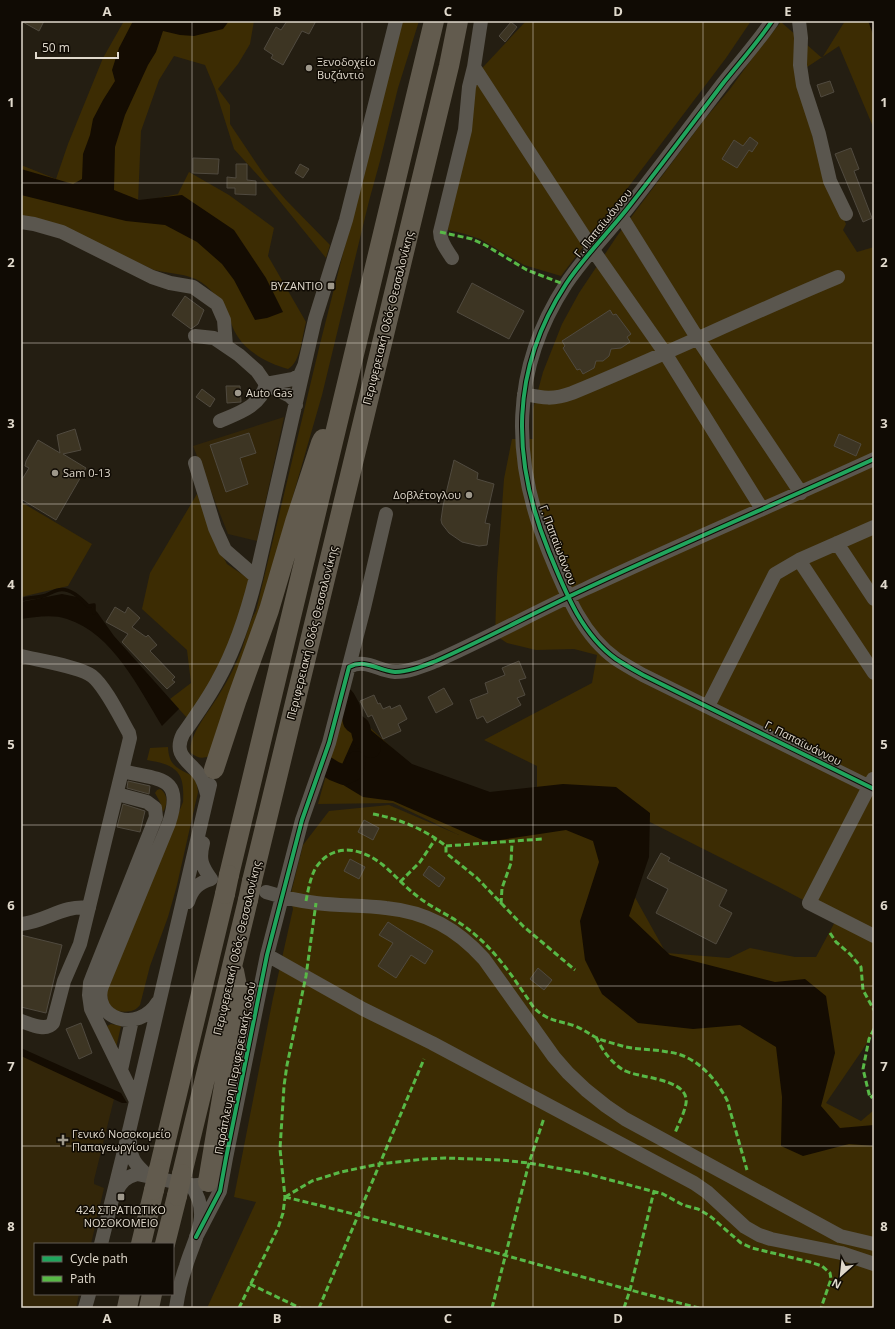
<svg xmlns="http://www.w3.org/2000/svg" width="895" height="1329" font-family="'Open Sans',sans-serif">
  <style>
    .built { fill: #332609 }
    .green { fill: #3c2c03; fill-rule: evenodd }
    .water { fill: #140c02 }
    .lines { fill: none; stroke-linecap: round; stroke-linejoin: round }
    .stream { stroke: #140c02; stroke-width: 3.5 }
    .river { stroke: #140c02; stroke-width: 20 }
    .building { fill: #3d3523; stroke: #504a3f }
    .minor { stroke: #5a564e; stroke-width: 14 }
    .highway { stroke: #625b4e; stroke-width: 20 }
    .highway-bridge { stroke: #625b4e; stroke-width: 20 }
    .quiet { stroke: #58b947; stroke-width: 3; stroke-dasharray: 6 3; stroke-linecap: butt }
    .cycleway-casing { stroke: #100b04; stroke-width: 6 }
    .cycleway { stroke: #20a55d; stroke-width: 4 }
    .grid { fill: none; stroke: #e0d9cc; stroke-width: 1; stroke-opacity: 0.55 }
    .poi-dot { fill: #9e988b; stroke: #100b04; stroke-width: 1.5 }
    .labels { text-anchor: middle; stroke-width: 3; stroke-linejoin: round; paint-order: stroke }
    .poi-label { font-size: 11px; fill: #e0d9cc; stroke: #100b04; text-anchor: start }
    .street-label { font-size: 11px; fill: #e0d9cc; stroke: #100b04 }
    .neatline { fill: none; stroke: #e0d9cc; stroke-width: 1.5 }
    .grid-label { font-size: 13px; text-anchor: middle; font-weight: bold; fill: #e0d9cc }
  </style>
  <rect width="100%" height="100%" fill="#241e12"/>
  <path class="built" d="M284 417 257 541 228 534 193 446Z
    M21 1049 121 1097 114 1099 94 1180V1184L104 1188 91 1244H35V1294H79L76 1308H21Z"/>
  <path class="green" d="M124 21H254L250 44 238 64 218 89 230 105V124L265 176 286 200 330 245 326 258 265 183 234 149 215 89 205 65 174 56 159 80 141 131 138 202 178 194 189 172 229 195 274 228 268 256 306 322C302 336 301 362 288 369 270 364 248 353 238 337 235 333 233 328 231 323 224 307 216 292 201 282 187 273 170 274 154 270L83 237 21 223V165L56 179 68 144 103 58Z
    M402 21H419L398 88 380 161 369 201 322 395 291 503 283 538 209 756C203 759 197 758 191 753 187 736 212 708 220 693 229 679 236 664 242 649 246 636 249 623 256 611L320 344Z
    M526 21H751L726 58 561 276 524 265 480 239 465 234 448 230 449 219 471 80Z
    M845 21H874V129L839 46 795 75 824 176 846 224 843 230 857 252 874 247V1033L826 1103 861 1121 874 1110V1308H207L256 1202 234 1197 273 998 293 909 292 905 291 893 303 845 329 811 389 805 459 835 393 803 318 804 347 699 365 723 445 797 537 807V766L484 740 592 683 597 655 574 649 536 650 507 643 495 635 497 576 504 479 512 439H533V409L543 372 562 324 579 293 617 236 704 120 730 89 754 56 781 22 822 58ZM636 815 777 886 837 918 816 957H795L750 948 729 958 666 953 632 892Z
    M197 494 215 542 227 564 252 581 222 666 188 719 170 699 191 683 187 650 142 609 150 573Z
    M21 502 92 544 68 586 21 597Z
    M168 747C169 771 183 768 196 779L198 792 177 885 168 917 150 966 140 1005C134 1013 126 1012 116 1011L109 1004 106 991 183 802C185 771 176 765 147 760L150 748Z
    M160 789C168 794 168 804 163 812L160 802 155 793 157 790Z
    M111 1024 121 1026 116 1048 107 1026Z"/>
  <path class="water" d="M133 21H229L223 29 194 36 180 35 163 31 156 52 148 65 125 115 115 147 114 190 139 200 182 195 234 230 266 278 283 312 267 318 255 320 234 280 222 264 197 242 165 225 126 221 21 195V169L73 184 82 179 83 154 90 135 93 119 103 100 115 81 112 70 119 48Z
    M62 594 82 598 97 612 114 636 179 709 162 726C138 687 113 634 67 619 53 614 35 617 21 619V602Z
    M361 722 412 764 490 792 563 784 616 787 650 813 649 857 629 916 670 955 775 982 805 979 826 996 835 1053 821 1106 840 1128 874 1125V1146L849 1144 803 1156 781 1146 782 1097 776 1047 740 1025 693 1029 638 1023 602 994 585 960 580 921 599 862 593 841 566 830 487 842 393 801 363 797 335 780Z
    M21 1048 121 1093 127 1103H122L21 1056Z"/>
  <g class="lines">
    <path class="stream" d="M870 21 874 32
      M21 600C28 597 36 598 43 596 48 595 53 591 58 590 70 587 81 598 88 606L94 605V613"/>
    <path class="river" d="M345 698 350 707 353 722 360 727 363 739 371 748
      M326 766 334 771 344 775 353 771 356 761"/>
  </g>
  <path class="building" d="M21 21H44L39 31Z
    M287 21H316L309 34 302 31 283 65 271 58 273 55 264 49 276 27 281 30Z
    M511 22 517 27 505 42 499 36Z
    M830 81 834 92 821 97 817 85Z
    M750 137 758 143 752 152 749 150 737 168 722 159 734 140 743 146Z
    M851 148 859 169 854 171 872 218 863 222 835 154Z
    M193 158 219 159 218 174 193 173Z
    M236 164H247V180L256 181V195L235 194V188H227V177L236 178Z
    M300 164 309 169 303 178 295 173Z
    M472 283 524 311 509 339 457 312Z
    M185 296 204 310 198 324 191 329 172 315Z
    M610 310 613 315 616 314 631 334 627 337 630 342 621 348 611 349 609 356 603 361H596L594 368 583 374 580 369 577 370 563 348 565 346 562 341Z
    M226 386H240L241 402 227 403Z
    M202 389 215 399 210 407 196 397Z
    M75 429 81 450 63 454 86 468 56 520 21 499V481L29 468 25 466 26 461 38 440 60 453 57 435Z
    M249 433 256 453 240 458 248 484 226 492 210 445Z
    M839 434 861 444 856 456 834 446Z
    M454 460 478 473 477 479 494 484 485 523 490 524 487 545 479 546 462 542 449 533 442 524 441 520 443 506Z
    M115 607 125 613 128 607 140 618 132 627 146 637 148 635 157 645 150 651 175 677 172 680 175 682 167 689 122 642 128 634 106 622Z
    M519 661 526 678 519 680 525 695 517 698 521 705 487 723 483 716 477 719 470 700 488 693 485 683 505 675 502 668Z
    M444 688 453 704 436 713 428 697Z
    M374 695 378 704 380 703 383 709 390 706 391 709 400 705 407 719 398 724 401 731 383 739 372 715 368 717 360 701Z
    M128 781 150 786 149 794 127 788Z
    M123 804 145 811 140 832 117 827Z
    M364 820 379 828 373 840 358 832Z
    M661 853 670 858 668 861 727 890 719 906 732 913 716 944 656 913 668 889 647 878Z
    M350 859 365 867 359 879 344 871Z
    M429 866 445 878 439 887 423 875Z
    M388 922 433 951 425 964 411 955 396 978 378 966 393 943 379 935Z
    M21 935 62 945 46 1013 21 1007Z
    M538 968 552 980 544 990 530 979Z
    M81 1023 92 1053 79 1059 66 1029Z"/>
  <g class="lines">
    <path class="minor" d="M772 21C758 42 740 62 724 82 692 124 660 167 627 209 607 234 583 258 566 284 510 370 511 459 549 552 565 591 581 634 616 659 625 665 634 670 643 675L874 789
      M799 21 801 38 800 65 803 85 819 134 830 181 846 214
      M474 67 593 250 665 353 762 509
      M621 216 698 339 801 493
      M21 222 34 224 62 232 152 277 170 283 193 287 217 304 224 320 226 346
      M452 258C447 250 440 242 440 232L465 130 469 87 474 67 481 21
      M195 336 214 338 239 355 257 371 266 384 290 396 294 400 296 405
      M266 384 293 379 300 375 304 366
      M524 394C543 398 553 400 572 393 662 356 749 314 838 277
      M220 421C239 413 261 406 266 384
      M195 463 215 528 225 550 256 577
      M837 543 874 599
      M799 560 874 673
      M21 656C37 660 81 667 92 676 105 686 120 717 129 733L130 738 80 944 64 981 53 1023C46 1032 30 1024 21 1021
      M349 667C366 658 378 671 395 672 409 672 423 666 436 661 486 639 535 612 585 589 681 544 778 503 874 459
      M708 706 775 574 799 560 874 527
      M122 771C158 780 185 775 169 823L102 986C91 1018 138 1035 158 1002
      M873 779 809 903 874 936
      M117 794 147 802 155 808 156 817 93 975 90 983 89 995 91 1009 136 1101
      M207 794C205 786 203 779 198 773 187 760 173 754 183 734 195 717 208 699 218 680 236 648 247 613 256 577L315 319 346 220 396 21
      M266 892C282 897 299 901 316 903 340 906 363 905 386 908 427 912 457 929 484 959L554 1057 568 1073 586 1090 606 1106 625 1119 840 1236 874 1244
      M188 902C192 889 198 883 211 879 201 865 199 859 203 843
      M21 924C45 922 64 904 89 908
      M267 955 363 1009 432 1043 694 1183 707 1192 745 1227 759 1235 771 1239 841 1253 874 1264
      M121 1070 132 1020
      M130 1141C130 1159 135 1164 148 1176
      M116 1192C121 1182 126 1177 137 1174L189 1185C200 1186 207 1184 215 1176
      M196 1237 220 1191 226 1158 267 955 302 820 329 743 364 608 386 514
      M101 1244 130 1127 210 785
      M85 1308 89 1294
      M176 1308C178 1294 181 1280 186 1266 195 1236 212 1215 191 1185"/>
    <path class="highway" d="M214 769 237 699 269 610 295 522 321 443 323 439
      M229 875 434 21
      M252 881 449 66 458 21
      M159 1169 225 894
      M182 1174 248 900
      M208 1182 239 996 234 971
      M141 1244 154 1190
      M165 1244 177 1196
      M127 1308 130 1294
      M149 1308 152 1294"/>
    <path class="highway-bridge" d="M225 894 229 875
      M248 900 252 881
      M154 1190 159 1169
      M177 1196 182 1174"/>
    <path class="quiet" d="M440 232 472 239 485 245 527 270 566 285
      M373 814C400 819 424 829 446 846V853L477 878 523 926 575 970
      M446 846 542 839
      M400 882 420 862 436 838
      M306 901C308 891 310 879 315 869 332 842 361 847 383 865 395 875 405 887 417 896 433 909 452 916 468 929 496 950 515 980 534 1008 549 1022 558 1020 575 1026 583 1029 589 1034 597 1038 606 1042 616 1044 626 1047 640 1050 654 1049 668 1052 695 1055 715 1077 727 1100L747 1170
      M501 904 502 888 511 863 512 842
      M830 933 836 942 850 954 861 967 863 990 874 1010
      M874 1029 869 1039 863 1069 870 1098 874 1095
      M596 1037C602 1050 611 1062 623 1070 638 1078 682 1078 686 1098 688 1106 678 1125 675 1133
      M285 1197 312 1181 341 1172 379 1164 425 1159 445 1158 501 1160 529 1163 584 1173 663 1194 683 1205 698 1209 710 1216 741 1243 752 1248 810 1262 822 1266 830 1273 831 1279 821 1308
      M285 1197C424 1230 561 1273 699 1308
      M250 1284 300 1308
      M239 1308 278 1228 283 1213 285 1197 280 1149 284 1086 287 1065 306 976 316 903
      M319 1308 424 1059
      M492 1308 529 1163 544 1118
      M624 1308 630 1290 654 1191"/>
    <g class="cycleway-casing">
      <path id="cycleway" d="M772 21C758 42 740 62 724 82 692 124 660 167 627 209 607 234 583 258 566 284 510 370 511 459 549 552 565 591 581 634 616 659 625 665 634 670 643 675L874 789
        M196 1237 220 1191 226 1158 267 955 302 820 329 743 349 667C366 658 378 671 395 672 409 672 423 666 436 661 486 639 535 612 585 589 681 544 778 503 874 459"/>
    </g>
    <use href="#cycleway" class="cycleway"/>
  </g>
  <path class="grid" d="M192 21V1308M362 21V1308M533 21V1308M703 21V1308M21 183H874M21 343H874M21 504H874M21 664H874M21 825H874M21 986H874M21 1146H874"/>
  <g class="poi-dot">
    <circle cx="309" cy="68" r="4"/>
    <rect x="327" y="282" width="8" height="8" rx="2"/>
    <circle cx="238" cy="393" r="4"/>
    <circle cx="55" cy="473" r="4"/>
    <circle cx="469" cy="495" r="4"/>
    <path d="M61 1134h4v4h4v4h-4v4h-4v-4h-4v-4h4z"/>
    <rect x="117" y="1193" width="8" height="8" rx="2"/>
  </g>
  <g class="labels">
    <g class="poi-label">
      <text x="317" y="66">Ξενοδοχείο<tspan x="317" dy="13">Βυζάντιο</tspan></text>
      <text x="323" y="290" text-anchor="end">ΒΥΖΑΝΤΙΟ</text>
      <text x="246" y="397">Auto Gas</text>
      <text x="63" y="477">Sam 0-13</text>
      <text x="461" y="499" text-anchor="end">Δοβλέτογλου</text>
      <text x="72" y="1138">Γενικό Νοσοκομείο<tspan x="72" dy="13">Παπαγεωργίου</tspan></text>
      <text x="121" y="1214" text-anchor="middle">424 ΣΤΡΑΤΙΩΤΙΚΟ<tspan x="121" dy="13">ΝΟΣΟΚΟΜΕΙΟ</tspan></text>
    </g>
    <g class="street-label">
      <text transform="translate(603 223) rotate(-51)" y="4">Γ. Παπαϊωάννου</text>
      <text transform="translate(388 318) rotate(-76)" y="4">Περιφερειακή Οδός Θεσσαλονίκης</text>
      <text transform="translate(558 545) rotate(69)" y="4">Γ. Παπαϊωάννου</text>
      <text transform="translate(312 633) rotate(-76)" y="4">Περιφερειακή Οδός Θεσσαλονίκης</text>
      <text transform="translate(803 743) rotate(27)" y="4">Γ. Παπαϊωάννου</text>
      <text transform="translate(237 948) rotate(-77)" y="4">Περιφερειακή Οδός Θεσσαλονίκης</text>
      <text transform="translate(235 1068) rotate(-79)" y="4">Παράπλευρη Περιφερειακής οδού</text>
    </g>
  </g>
  <rect width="895" height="1329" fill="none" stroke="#100b04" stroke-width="44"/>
  <rect x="34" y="1243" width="140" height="52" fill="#100b04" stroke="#635d54"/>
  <rect x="42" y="1256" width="20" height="6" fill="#20a55d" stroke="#635d54"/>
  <text x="70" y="1263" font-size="12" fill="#e0d9cc">Cycle path</text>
  <rect x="42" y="1276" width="20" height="6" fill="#58b947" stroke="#635d54"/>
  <text x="70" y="1283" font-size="12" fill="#e0d9cc">Path</text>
  <g transform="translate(841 1275) rotate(207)" stroke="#100b04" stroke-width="3" paint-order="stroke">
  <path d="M0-3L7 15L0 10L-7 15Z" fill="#e0d9cc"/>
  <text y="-6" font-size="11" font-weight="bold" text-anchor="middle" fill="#e0d9cc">N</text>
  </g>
  <path d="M36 52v6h82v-6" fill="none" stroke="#e0d9cc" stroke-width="2"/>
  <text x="42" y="52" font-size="12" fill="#e0d9cc" stroke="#100b04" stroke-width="3" paint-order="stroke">50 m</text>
  <rect x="22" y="22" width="851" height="1285" class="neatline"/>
  <g class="grid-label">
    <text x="107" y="16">A</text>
    <text x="277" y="16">B</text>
    <text x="448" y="16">C</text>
    <text x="618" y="16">D</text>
    <text x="788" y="16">E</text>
    <text x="11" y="107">1</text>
    <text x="884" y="107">1</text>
    <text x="11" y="267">2</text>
    <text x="884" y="267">2</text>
    <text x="11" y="428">3</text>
    <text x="884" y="428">3</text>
    <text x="11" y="589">4</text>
    <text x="884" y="589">4</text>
    <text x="11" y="749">5</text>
    <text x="884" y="749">5</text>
    <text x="11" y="910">6</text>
    <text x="884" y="910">6</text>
    <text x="11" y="1071">7</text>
    <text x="884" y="1071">7</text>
    <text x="11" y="1231">8</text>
    <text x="884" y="1231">8</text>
    <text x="107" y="1323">A</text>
    <text x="277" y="1323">B</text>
    <text x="448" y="1323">C</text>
    <text x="618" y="1323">D</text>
    <text x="788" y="1323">E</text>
  </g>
</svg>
